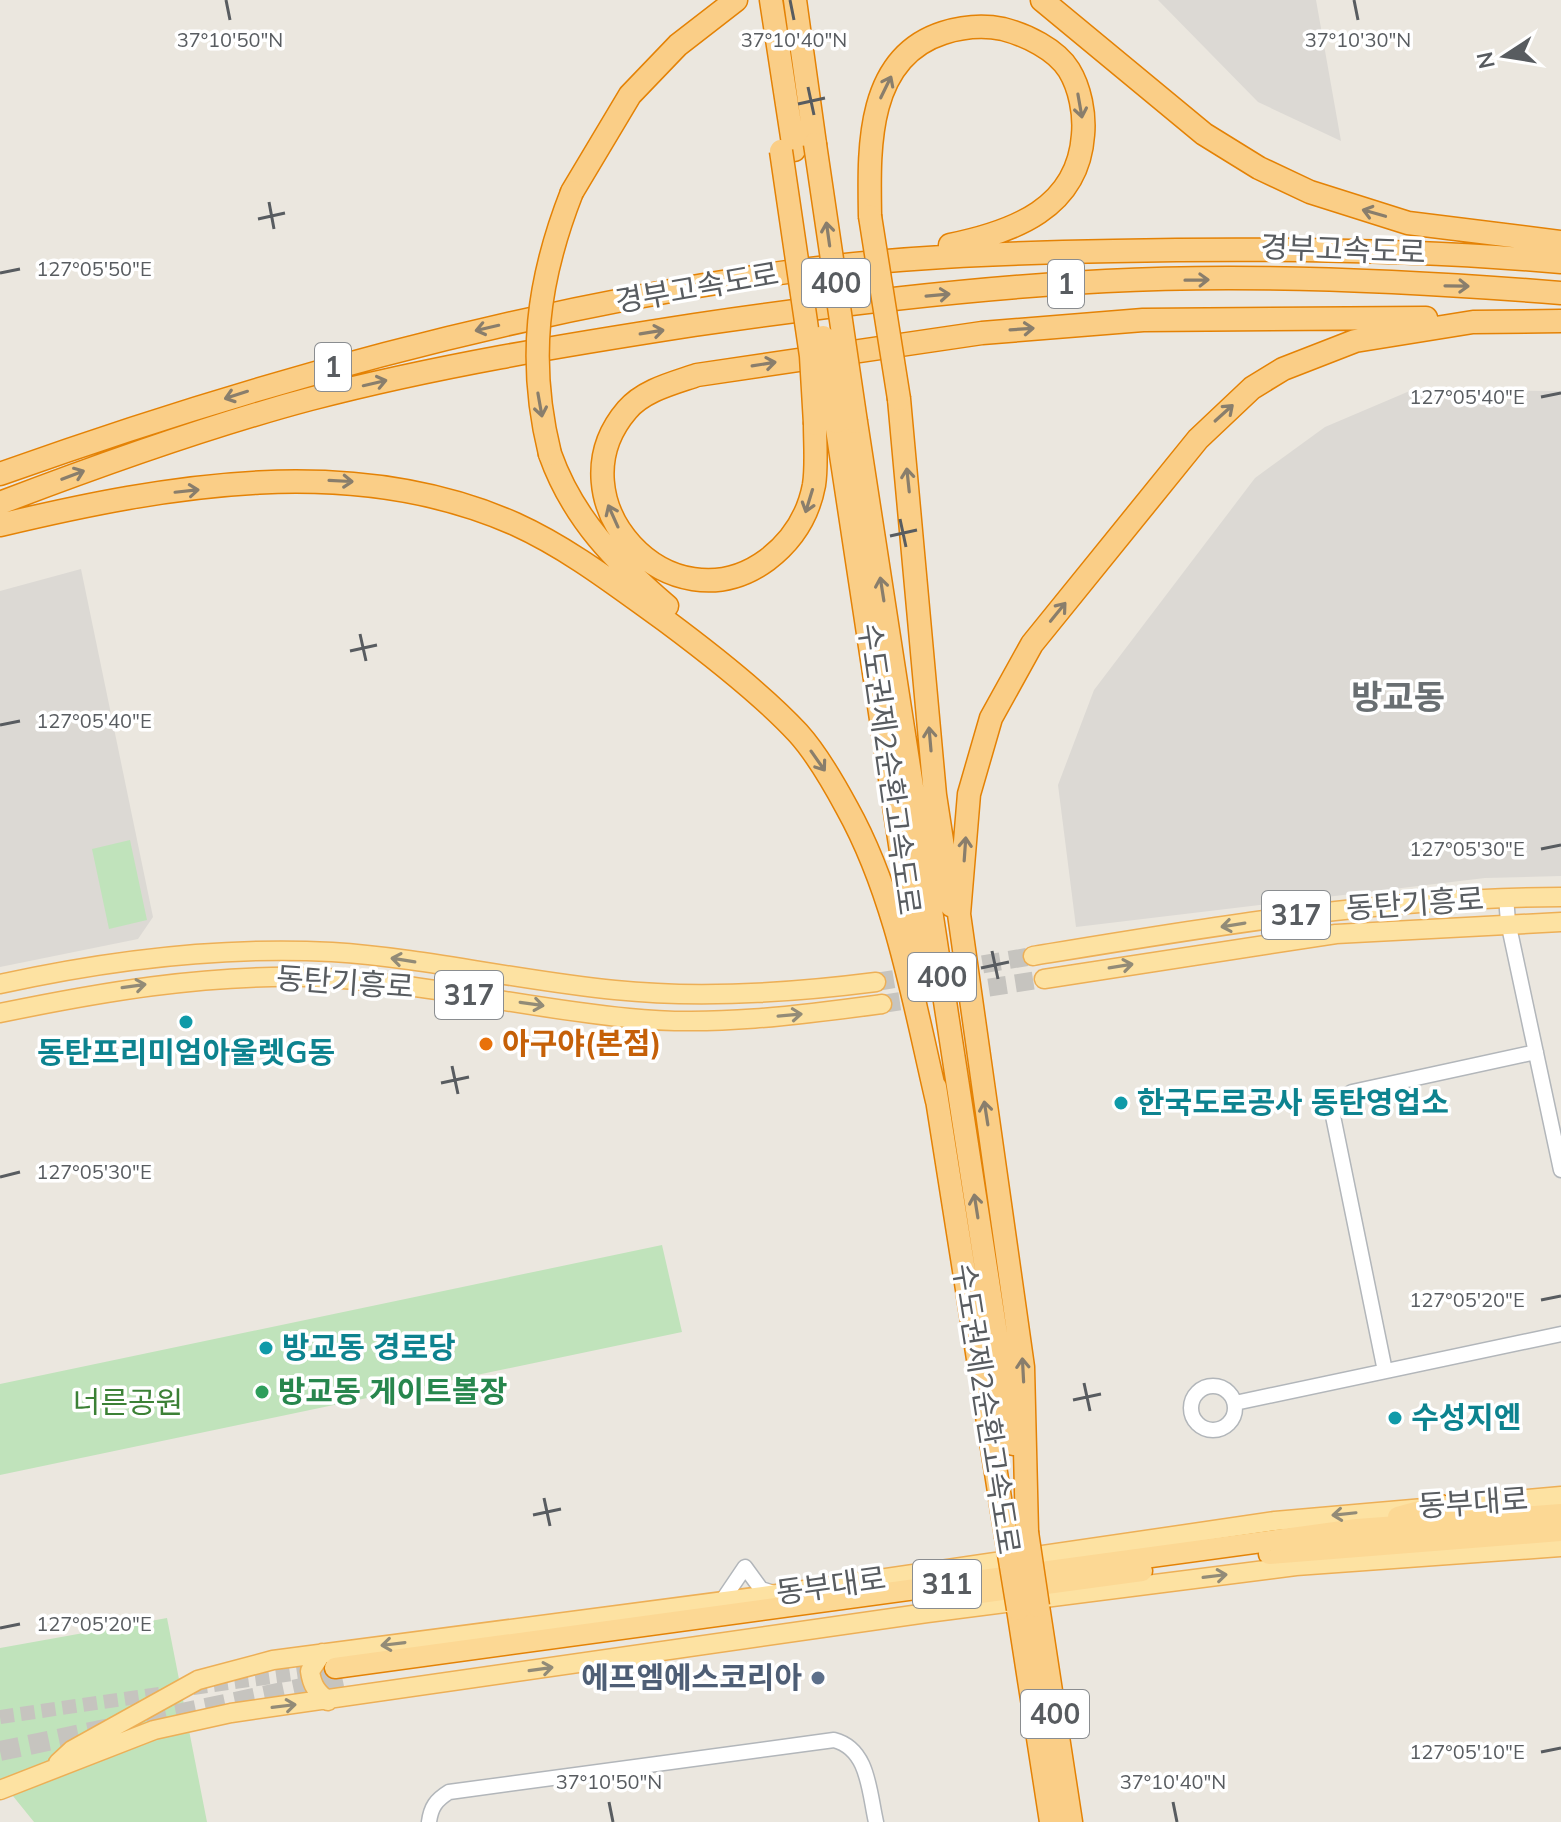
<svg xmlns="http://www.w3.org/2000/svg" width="1561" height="1822" font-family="Mulish,'Noto Sans KR',sans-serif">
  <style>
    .industrial { fill: #dcd9d4 }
    .green { fill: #c0e3bb }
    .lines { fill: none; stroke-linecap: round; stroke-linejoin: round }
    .tertiary-tunnel { stroke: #c6c4bf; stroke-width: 14; stroke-dasharray: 14 7; stroke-linecap: butt }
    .primary-tunnel { stroke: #c6c4bf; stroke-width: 18; stroke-dasharray: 18 9; stroke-linecap: butt }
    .trunk-tunnel { stroke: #c6c4bf; stroke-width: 20; stroke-dasharray: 20 10; stroke-linecap: butt }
    .tertiary-casing { stroke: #b2b6ba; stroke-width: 17 }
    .primary-casing { stroke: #edaf56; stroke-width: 21 }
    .trunk-casing { stroke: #e48205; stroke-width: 23 }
    .motorway-casing { stroke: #e48205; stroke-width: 25 }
    .tertiary { stroke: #fff; stroke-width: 14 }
    .primary { stroke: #fde2a2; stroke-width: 18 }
    .trunk { stroke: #fcd894; stroke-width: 20 }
    .motorway { stroke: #face87; stroke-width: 22 }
    .motorway-bridge-casing { stroke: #e48205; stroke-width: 25; stroke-linecap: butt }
    .motorway-bridge { stroke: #face87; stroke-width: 22 }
    .oneway { stroke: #897e6c }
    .oneway2 { stroke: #928b77 }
    .ticks { fill: none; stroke: #585c60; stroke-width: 3 }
    .culture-dot { fill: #0f9aa8; stroke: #fff; stroke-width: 3 }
    .food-dot { fill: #e8710a; stroke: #fff; stroke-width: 3 }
    .leisure-dot { fill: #2e9e5b; stroke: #fff; stroke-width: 3 }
    .service-dot { fill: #5c6f8a; stroke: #fff; stroke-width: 3 }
    .labels { text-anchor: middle; stroke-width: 7; stroke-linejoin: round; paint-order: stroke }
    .shield { fill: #fff; stroke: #8a8d90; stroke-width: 2 }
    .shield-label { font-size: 28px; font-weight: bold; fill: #585c60 }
    .street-label { font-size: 30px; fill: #585c60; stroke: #fff }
    .food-label { font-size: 30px; font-weight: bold; fill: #c56008; stroke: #fff; text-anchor: start }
    .culture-label { font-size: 30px; font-weight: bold; fill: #0d838f; stroke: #fff; text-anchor: start }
    .leisure-label { font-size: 30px; font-weight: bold; fill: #27864d; stroke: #fff; text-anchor: start }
    .park-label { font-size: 30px; fill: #3c8136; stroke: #fff }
    .service-label { font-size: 30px; font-weight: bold; fill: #4e5e75; stroke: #fff; text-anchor: end }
    .quarter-label { font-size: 34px; font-weight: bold; fill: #696f72; stroke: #fff }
    .ticks-label { font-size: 20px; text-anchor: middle; fill: #585c60; stroke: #fff; stroke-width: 7; stroke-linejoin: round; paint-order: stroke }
  </style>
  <rect width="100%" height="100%" fill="#ebe7df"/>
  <path class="industrial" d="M1158 0H1316L1341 141 1258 102Z
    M1412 390 1561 391V876L1485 878 1076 927 1058 785 1094 690 1255 478 1325 427Z
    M81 569 153 917 138 939 0 967V591Z"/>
  <path class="green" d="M130 840 147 920 109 929 92 849Z
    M662 1245 682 1332 0 1475V1384Z
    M167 1618 207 1822H34L0 1780V1648Z"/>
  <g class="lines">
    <path class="tertiary-tunnel" d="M193 1688 335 1668
      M0 1717 172 1692"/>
    <path class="primary-tunnel" d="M876 982 1033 956
      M882 1004 1044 979"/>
    <path class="trunk-tunnel" d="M0 1751 345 1679"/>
    <g class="tertiary-casing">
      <path id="tertiary" d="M1506 897 1508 922 1561 1170
        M1385 1371 1333 1116 1337 1101 1352 1092 1536 1052
        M1191 1408a22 22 0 1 1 44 0a22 22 0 1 1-44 0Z
        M1235 1403 1561 1334
        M722 1601 745 1567 761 1589 777 1594
        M429 1822C431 1807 436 1800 449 1792L834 1740C869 1749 869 1792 876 1822"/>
    </g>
    <g class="primary-casing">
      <path id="primary" d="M1033 956C1208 927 1383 897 1561 897
        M1044 979 1336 934 1561 922
        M0 984C109 960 220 946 332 952 427 958 520 981 615 990 702 999 790 993 876 982
        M0 1013C102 992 201 975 305 977 414 980 521 1008 629 1018 712 1027 800 1015 882 1004
        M322 1653 310 1671C312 1686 317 1692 328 1701
        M58 1763 72 1750 198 1680 273 1660 777 1594 1275 1521 1561 1496
        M0 1790 154 1730 231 1713 927 1613 1296 1566 1561 1547"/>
    </g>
    <g class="trunk-casing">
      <path id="trunk" d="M1398 1517 1441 1505
        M1269 1554 1561 1531
        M944 1598 1142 1571
        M335 1668 1357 1529 1561 1514"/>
    </g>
    <g class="motorway-casing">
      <path id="motorway" d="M771 0 794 150
        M795 0 815 144
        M1042 0 1204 134 1259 168 1310 192 1408 223 1561 242
        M572 192 630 95 678 45 736 0
        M870 216C869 151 865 58 943 33 962 27 983 25 1003 29 1026 35 1056 49 1069 70 1080 88 1085 114 1083 135 1078 208 1014 232 950 245
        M899 399 935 795 952 906
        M836 422 920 977
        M856 422 1013 1444
        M815 424C815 444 817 466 814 485 808 517 792 541 767 560 670 631 550 500 627 410 644 390 674 383 697 375L982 333 1143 320 1426 318
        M550 454C573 519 616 562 667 606
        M0 474C254 383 513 312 780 273 891 257 1002 253 1114 251 1264 248 1412 249 1561 262
        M0 503C102 464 205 427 310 399 436 366 565 345 694 325 831 305 968 288 1106 281 1255 273 1412 281 1561 293
        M0 525C168 485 352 452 515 524 570 549 617 586 666 621 709 653 761 693 798 733 817 754 833 782 847 808 896 896 914 1003 937 1101
        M935 1087 1006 1536
        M1027 1532 1023 1367 959 914 969 794 991 718 1032 644 1198 439 1252 388 1283 369 1355 341 1473 322 1561 321
        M1038 1606 1071 1822
        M1018 1609 1051 1822"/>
    </g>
    <use href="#tertiary" class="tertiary"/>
    <use href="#primary" class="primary"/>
    <use href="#trunk" class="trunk"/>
    <use href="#motorway" class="motorway"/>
    <g class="motorway-bridge-casing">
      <path id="motorway-bridge" d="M815 144 856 422
        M781 151 811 356 815 424
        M870 216 899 399
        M823 337 836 422
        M550 454C527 361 537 281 572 192
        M1027 1532 1038 1606
        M1006 1536 1018 1609"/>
    </g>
    <use href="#motorway-bridge" class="motorway-bridge"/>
  </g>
  <defs><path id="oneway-shaft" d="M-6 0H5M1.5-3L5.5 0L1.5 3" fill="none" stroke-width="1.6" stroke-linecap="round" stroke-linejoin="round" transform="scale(2)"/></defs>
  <g class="oneway">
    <use href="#oneway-shaft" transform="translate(886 87) rotate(-64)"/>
    <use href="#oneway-shaft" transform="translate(1080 106) rotate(80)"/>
    <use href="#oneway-shaft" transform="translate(1374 213) rotate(-164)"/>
    <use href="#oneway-shaft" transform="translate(828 234) rotate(-98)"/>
    <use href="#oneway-shaft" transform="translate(1197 280) rotate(-1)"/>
    <use href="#oneway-shaft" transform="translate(1457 286) rotate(1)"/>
    <use href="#oneway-shaft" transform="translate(938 295) rotate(-5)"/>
    <use href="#oneway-shaft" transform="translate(487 328) rotate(167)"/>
    <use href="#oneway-shaft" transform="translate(1022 329) rotate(-4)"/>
    <use href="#oneway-shaft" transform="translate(652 332) rotate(-9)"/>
    <use href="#oneway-shaft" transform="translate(764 364) rotate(-9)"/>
    <use href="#oneway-shaft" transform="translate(375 383) rotate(-13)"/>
    <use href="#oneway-shaft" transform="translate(236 395) rotate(162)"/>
    <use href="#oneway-shaft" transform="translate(540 405) rotate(80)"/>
    <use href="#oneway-shaft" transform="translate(1224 413) rotate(-42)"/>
    <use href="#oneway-shaft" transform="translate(73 475) rotate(-21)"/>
    <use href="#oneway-shaft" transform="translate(908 480) rotate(-96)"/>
    <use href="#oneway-shaft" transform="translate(341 481) rotate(3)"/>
    <use href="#oneway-shaft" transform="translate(187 491) rotate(-6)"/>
    <use href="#oneway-shaft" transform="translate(809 501) rotate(107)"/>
    <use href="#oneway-shaft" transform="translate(613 516) rotate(-114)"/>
    <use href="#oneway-shaft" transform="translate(882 589) rotate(-99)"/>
    <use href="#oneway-shaft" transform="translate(1058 612) rotate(-51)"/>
    <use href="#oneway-shaft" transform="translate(930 739) rotate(-95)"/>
    <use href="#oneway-shaft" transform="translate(818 761) rotate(55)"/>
    <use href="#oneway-shaft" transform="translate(965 849) rotate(-86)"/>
    <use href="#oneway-shaft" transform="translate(986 1113) rotate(-99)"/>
    <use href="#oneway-shaft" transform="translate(976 1206) rotate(-99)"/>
    <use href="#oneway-shaft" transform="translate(1023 1370) rotate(-93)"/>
  </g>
  <g class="oneway2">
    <use href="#oneway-shaft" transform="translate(1233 925) rotate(171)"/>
    <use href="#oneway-shaft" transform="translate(403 960) rotate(-171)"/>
    <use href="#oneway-shaft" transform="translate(1121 966) rotate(-9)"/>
    <use href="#oneway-shaft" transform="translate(134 986) rotate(-8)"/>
    <use href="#oneway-shaft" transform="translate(532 1004) rotate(8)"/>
    <use href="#oneway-shaft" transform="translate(790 1015) rotate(-5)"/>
    <use href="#oneway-shaft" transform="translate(1344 1514) rotate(174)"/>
    <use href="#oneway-shaft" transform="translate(1215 1576) rotate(-7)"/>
    <use href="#oneway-shaft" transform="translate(393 1644) rotate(173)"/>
    <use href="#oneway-shaft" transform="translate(541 1669) rotate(-8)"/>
    <use href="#oneway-shaft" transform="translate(284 1706) rotate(-7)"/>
  </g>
  <path class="ticks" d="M226 0 230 20M790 0 794 20M1354 0 1358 20M808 87 814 115M798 104 825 98M269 202 274 229M258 219 285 213M0 273 20 269M1541 397 1561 393M900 519 906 547M890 536 917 530M360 634 366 661M350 651 377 645M0 725 20 721M1541 849 1561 845M992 951 998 979M981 968 1009 962M452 1066 458 1094M441 1083 469 1077M0 1177 20 1172M1541 1300 1561 1296M1084 1383 1090 1411M1073 1400 1101 1394M544 1498 550 1526M533 1515 561 1509M0 1628 20 1624M1541 1752 1561 1748M609 1802 613 1822M1173 1802 1177 1822"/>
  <g class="culture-dot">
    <circle cx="186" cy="1022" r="8"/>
    <circle cx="1121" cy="1103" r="8"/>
    <circle cx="266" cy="1348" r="8"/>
    <circle cx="1395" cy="1418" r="8"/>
  </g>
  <circle class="food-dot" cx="486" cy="1044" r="8"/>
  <circle class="leisure-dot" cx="262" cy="1392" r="8"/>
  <circle class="service-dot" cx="818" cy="1678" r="8"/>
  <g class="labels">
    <g class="shield">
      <rect x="802" y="259" width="68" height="48" rx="6"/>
      <rect x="1048" y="260" width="36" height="48" rx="6"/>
      <rect x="315" y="343" width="36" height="48" rx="6"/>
      <rect x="1262" y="891" width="68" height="48" rx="6"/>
      <rect x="908" y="953" width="68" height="48" rx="6"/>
      <rect x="435" y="971" width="68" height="48" rx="6"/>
      <rect x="913" y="1560" width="68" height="48" rx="6"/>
      <rect x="1021" y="1690" width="68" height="48" rx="6"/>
    </g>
    <g class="shield-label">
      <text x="836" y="293">400</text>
      <text x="1066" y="294">1</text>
      <text x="333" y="377">1</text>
      <text x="1296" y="925">317</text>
      <text x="942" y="987">400</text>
      <text x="469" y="1005">317</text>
      <text x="947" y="1594">311</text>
      <text x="1055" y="1724">400</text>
    </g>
    <g class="street-label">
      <text transform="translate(1343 250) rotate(2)" y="10">경부고속도로</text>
      <text transform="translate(697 288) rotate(-10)" y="10">경부고속도로</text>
      <text transform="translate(889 769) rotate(82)" y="10">수도권제2순환고속도로</text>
      <text transform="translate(1415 904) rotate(-4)" y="10">동탄기흥로</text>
      <text transform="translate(345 983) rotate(4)" y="10">동탄기흥로</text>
      <text transform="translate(986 1409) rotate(81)" y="10">수도권제2순환고속도로</text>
      <text transform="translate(1473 1503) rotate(-4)" y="10">동부대로</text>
      <text transform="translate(831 1586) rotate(-8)" y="10">동부대로</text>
    </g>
    <g class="food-label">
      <text x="502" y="1054">아구야(본점)</text>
    </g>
    <g class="culture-label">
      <text x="186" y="1063" text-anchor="middle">동탄프리미엄아울렛G동</text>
      <text x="1137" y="1113">한국도로공사 동탄영업소</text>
      <text x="282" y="1358">방교동 경로당</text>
      <text x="1411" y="1428">수성지엔</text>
    </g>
    <g class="leisure-label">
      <text x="278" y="1402">방교동 게이트볼장</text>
    </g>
    <g class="park-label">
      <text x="128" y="1413">너른공원</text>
    </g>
    <g class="service-label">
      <text x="802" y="1688">에프엠에스코리아</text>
    </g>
    <g class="quarter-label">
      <text x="1398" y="709">방교동</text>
    </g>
  </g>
  <g class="ticks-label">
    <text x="230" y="47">37°10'50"N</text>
    <text x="794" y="47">37°10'40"N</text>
    <text x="1358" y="47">37°10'30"N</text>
    <text x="94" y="276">127°05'50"E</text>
    <text x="1467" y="404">127°05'40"E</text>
    <text x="94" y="728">127°05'40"E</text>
    <text x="1467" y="856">127°05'30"E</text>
    <text x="94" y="1179">127°05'30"E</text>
    <text x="1467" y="1307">127°05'20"E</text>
    <text x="94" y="1631">127°05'20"E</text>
    <text x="1467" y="1759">127°05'10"E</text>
    <text x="609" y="1789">37°10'50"N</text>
    <text x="1173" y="1789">37°10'40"N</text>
  </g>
  <g transform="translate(1505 56) rotate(258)" stroke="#ffffff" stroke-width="6" paint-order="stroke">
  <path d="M0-6L14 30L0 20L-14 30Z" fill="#585c60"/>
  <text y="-12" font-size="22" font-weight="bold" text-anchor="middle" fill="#585c60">N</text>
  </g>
</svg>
